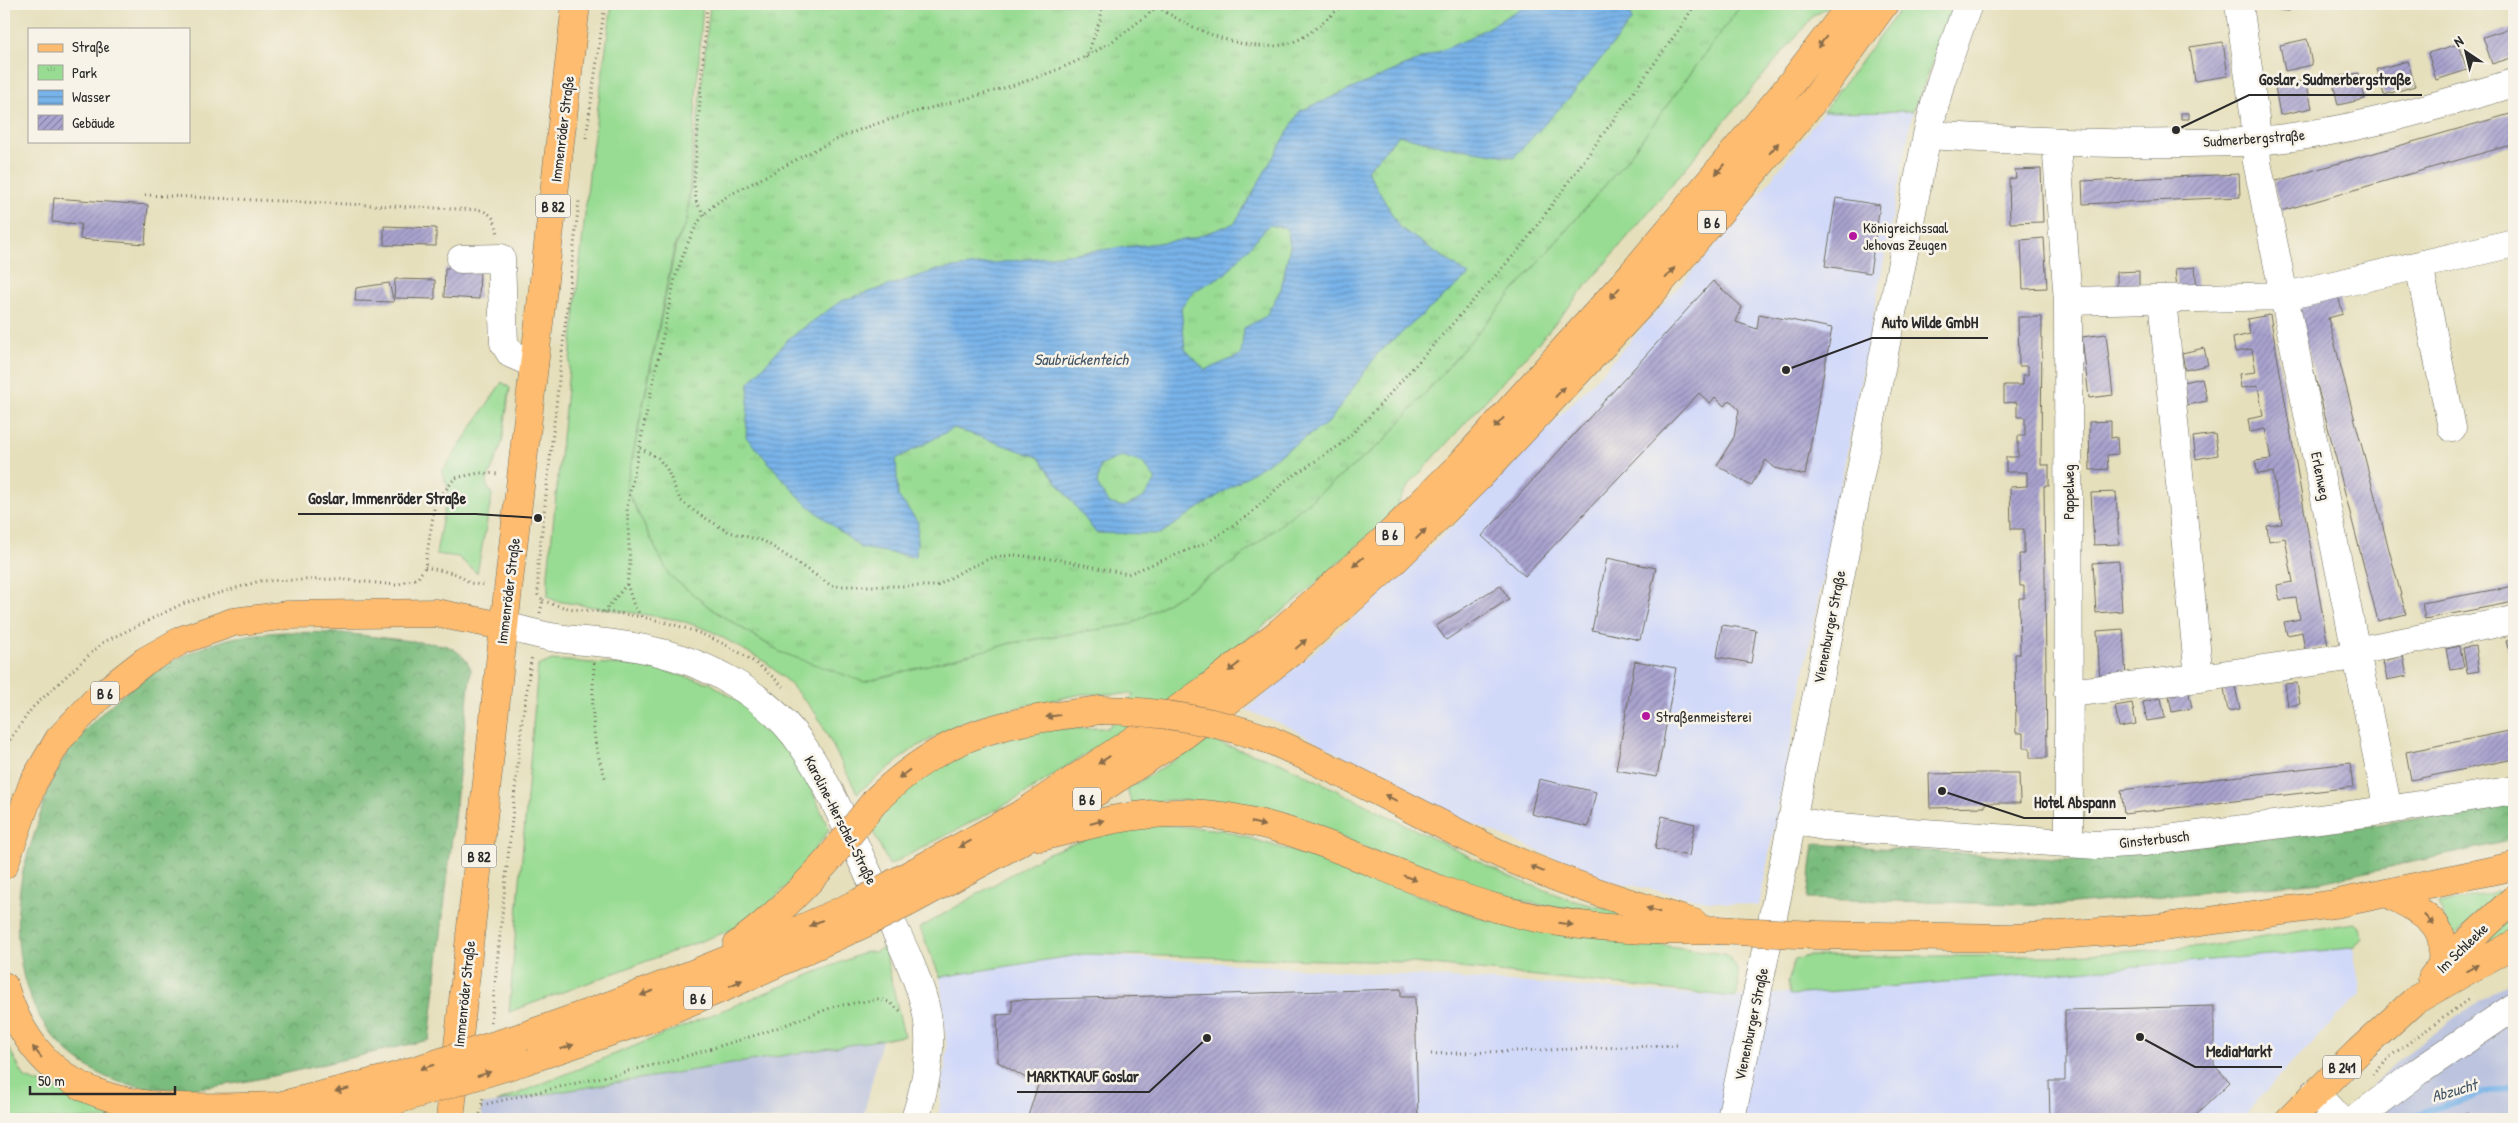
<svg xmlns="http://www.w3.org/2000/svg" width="2518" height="1123" font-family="'Patrick Hand',sans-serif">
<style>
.built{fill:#d1d9f9}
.industrial{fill:#bbc3de}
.grass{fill:#98dc93;stroke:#62845f}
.forest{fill:url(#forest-crowns);stroke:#527454}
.park{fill:url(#park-tufts);stroke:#62845f}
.water{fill:url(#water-rules);stroke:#526f8a;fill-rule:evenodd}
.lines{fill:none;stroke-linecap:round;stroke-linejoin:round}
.stream{stroke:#78b3e9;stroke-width:5.5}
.building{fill:url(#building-hatch)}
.minor-casing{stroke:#6c6a5d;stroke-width:29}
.major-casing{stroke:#6c6a5d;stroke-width:29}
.highway-casing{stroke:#6c6a5d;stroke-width:29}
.path{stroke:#6c6a5d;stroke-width:3;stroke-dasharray:1 4;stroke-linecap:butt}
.minor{stroke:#fff;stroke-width:28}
.major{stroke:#fdbc70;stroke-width:28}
.highway{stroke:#fdbc70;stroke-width:28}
.highway-bridge-casing{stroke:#6c6a5d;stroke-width:29;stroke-linecap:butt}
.highway-bridge{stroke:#fdbc70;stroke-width:28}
.oneway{fill:#8a6c4a}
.poi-dot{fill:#b5179e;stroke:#f7f3e8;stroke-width:2}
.labels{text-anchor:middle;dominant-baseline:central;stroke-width:5;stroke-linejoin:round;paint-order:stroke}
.shield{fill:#f7f3e8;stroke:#686764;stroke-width:1}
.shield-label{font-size:14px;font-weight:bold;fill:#2b2b2b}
.street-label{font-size:15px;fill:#2b2b2b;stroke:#f7f3e8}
.poi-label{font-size:15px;fill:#2b2b2b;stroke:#f7f3e8;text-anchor:start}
.water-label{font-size:16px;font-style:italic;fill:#425464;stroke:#f7f3e8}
.leader{fill:none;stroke:#2b2b2b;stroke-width:2}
.callout-dot{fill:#2b2b2b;stroke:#f7f3e8;stroke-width:2}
.callout-label{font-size:16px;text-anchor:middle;font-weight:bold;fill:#2b2b2b;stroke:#f7f3e8;stroke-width:5;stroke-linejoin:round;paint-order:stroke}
</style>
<defs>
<pattern id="forest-crowns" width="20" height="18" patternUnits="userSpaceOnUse" patternTransform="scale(1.25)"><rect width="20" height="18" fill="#7abc7d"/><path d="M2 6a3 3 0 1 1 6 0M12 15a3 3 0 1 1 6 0" fill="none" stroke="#649967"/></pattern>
<pattern id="park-tufts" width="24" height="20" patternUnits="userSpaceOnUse" patternTransform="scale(1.25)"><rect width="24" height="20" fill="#98dc93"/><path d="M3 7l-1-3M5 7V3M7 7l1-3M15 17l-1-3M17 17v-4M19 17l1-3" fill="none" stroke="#83bd7f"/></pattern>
<pattern id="water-rules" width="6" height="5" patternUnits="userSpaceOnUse" patternTransform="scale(1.25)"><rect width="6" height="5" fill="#78b3e9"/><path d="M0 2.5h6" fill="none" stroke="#6392bd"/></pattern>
<pattern id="building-hatch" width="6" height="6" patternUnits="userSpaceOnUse" patternTransform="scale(1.25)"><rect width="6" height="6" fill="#a9a3cf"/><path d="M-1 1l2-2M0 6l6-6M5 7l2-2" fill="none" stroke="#8a85a8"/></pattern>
</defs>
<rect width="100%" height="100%" fill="#f7f3e8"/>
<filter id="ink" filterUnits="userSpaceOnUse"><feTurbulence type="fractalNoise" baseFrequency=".02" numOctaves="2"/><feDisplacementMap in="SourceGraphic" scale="10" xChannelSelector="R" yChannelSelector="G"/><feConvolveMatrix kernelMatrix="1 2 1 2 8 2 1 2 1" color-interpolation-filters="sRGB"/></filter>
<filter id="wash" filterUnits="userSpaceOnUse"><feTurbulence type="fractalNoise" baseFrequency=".0096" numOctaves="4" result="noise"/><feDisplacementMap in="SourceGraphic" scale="20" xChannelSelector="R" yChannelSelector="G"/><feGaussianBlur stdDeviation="1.12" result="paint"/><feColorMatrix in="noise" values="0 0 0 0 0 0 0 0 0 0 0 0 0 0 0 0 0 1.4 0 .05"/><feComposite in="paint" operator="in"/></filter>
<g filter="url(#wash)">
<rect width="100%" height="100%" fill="#e5dfbb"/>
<path class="built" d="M1913,111L1759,906L1708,901L1607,880L1453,815L1291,728L1246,710L1345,625L1452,527L1607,367L1752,204L1823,112Z
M2353,948L2361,994L2294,1060L2241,1119H938L947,1050L940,977L1084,954L1736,997Z"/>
<path class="industrial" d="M2514,980V1119H2340L2399,1059L2482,999Z
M882,1039L865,1110L861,1119H482V1105Z"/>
<path class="grass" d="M612,4H703L687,222L675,244L626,489L669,575L713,610L780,652L1012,643L1132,624L1234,562L1384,441L1625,162L1742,4H1833L1814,15L1545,335L1409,485L1389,517L1299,598L1174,697L1018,798L889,865L871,827L895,796L964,750L1047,729L1108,728L1134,694H1082L991,713L954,726L913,749L857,793L817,715L790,684L767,663L711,631L679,620L556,601L548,597V574L590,165Z
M1904,4H1957L1913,111L1823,112Z
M502,382L510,388L502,443L486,484L492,495L477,573L458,557L436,554L448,488L442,472Z
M552,660L649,667L710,683L746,706L783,740L803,769L829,830L792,880L767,906L739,927L509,1012L538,666Z
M1208,740L1280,762L1508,876L1571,900L1628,915L1609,921L1451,884L1289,815L1238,804L1172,800L1131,803L1127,789Z
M1157,824L1223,830L1321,860L1489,921L1725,954C1741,968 1740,978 1736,997L1404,962L1084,954L940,977L920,928L1046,854L1104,832Z
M2497,891L2500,893L2453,937L2438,904Z
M2514,907V932L2455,962Z
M2354,923L2360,927L2362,938L2353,948L1790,995L1788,981L1794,960L1808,956H2057L2201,947Z
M884,947L904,1036L497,1102L866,952H875Z
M4,1039L25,1078L94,1103L159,1113L157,1119H4Z"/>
<path class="forest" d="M285,632L342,633L445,645C458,651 465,656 471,669L429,1040C389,1049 348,1058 308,1068C251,1081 191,1096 132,1085C106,1081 80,1064 62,1046C18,1002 11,935 22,876C25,860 31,845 36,829C43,803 54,769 72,746C110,697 175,650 237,637C252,634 269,633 285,632Z
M2514,801V840L2321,882L2062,905L1807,899L1814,844L2070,860L2362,827Z"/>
<path class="park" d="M710,4H1742L1625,162L1384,441L1234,562L1132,624L1012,643L864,682L780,652L713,610L669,575L626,489L676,244L687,222Z"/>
<path class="water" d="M1528,4H1627L1632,20L1571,96L1514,157L1448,147L1399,135L1367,170L1399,227L1469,275L1378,353L1329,422L1160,534L1096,533L1038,457L954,428L896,459L898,496L918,522L916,557L861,548L804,502L746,437L749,383L788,339L841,301L937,270L1191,239L1235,223L1300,111L1470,38ZM1269,225L1287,228L1290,246L1281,289L1266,316L1244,328L1241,355L1205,370L1185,349L1181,307L1194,291L1225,274ZM1122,456L1143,463L1156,480L1143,498L1124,507L1108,503L1097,484L1100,466Z"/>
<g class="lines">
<path class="stream" d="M2400,1119L2466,1098L2514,1086"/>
</g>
<g id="blocks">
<path class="building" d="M2266,4H2291L2289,11L2265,8Z
M2513,27L2514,57L2492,64L2483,37Z
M2307,39L2312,65L2285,71L2280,45Z
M2223,42L2228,76L2195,81L2190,47Z
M2459,44L2467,70L2436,80L2428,53Z
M2408,61L2415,86L2384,95L2377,69Z
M2359,73L2365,99L2338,105L2332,78Z
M2306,80L2312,108L2280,115L2275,87Z
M2181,113H2189V119H2181Z
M2510,114L2514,129V144L2281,211L2273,182Z
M2041,169L2043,222L2010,223L2009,179L2016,178L2015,170Z
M2239,174L2240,197L2083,204L2082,181Z
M54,198L148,205L145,244L80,239L81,224L52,222Z
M1836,198L1880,205L1870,273L1825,266Z
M384,226L436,228V246L384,245Z
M2044,238L2047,288L2023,289L2021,240Z
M2195,267L2197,289L2177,290L2175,269Z
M445,268L480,269L479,299L444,297Z
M2139,271V291L2117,292V272Z
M395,279L435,280V299L394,298Z
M1713,281L1742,307L1736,322L1757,329L1759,314L1832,328L1805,475L1775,468L1766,460L1751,486L1717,465L1734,437L1739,410L1730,400L1724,406L1715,397L1710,403L1699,393L1525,576L1482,536Z
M389,283L394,302L355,301L356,288Z
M2338,296L2343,314L2328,318L2406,614L2378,621L2297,307Z
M2270,315L2328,646L2305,650L2302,632L2287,635L2284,622L2300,619L2296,598L2280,600L2278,592L2277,585L2293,582L2285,538L2269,541L2267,526L2282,524L2273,472L2258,474L2255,461L2271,459L2265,429L2250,432L2249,425L2248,419L2263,416L2258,386L2241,388L2239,374L2256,372L2252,349L2235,352L2233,338L2250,334L2247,319Z
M2018,317H2042L2041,465H2049V486H2044L2047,758H2030V748H2023V733H2016L2015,654H2020L2019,598H2024V586H2020L2019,554H2024V529H2011L2010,487L2027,486V472H2006V457H2018V436H2025V417H2017V402L2004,403V385H2023V375H2028V366H2019Z
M2106,334L2113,395L2089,398L2082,337Z
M2204,348L2208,365L2185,370L2182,353Z
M2202,378L2207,401L2187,405L2183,382Z
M2111,421V438L2117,437L2118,454L2107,455L2108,469L2090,470L2089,422Z
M2215,434L2218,455L2196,459L2193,437Z
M2116,492L2119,544L2094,545L2091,493Z
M1607,558L1656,568L1640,640L1592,630Z
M2119,561L2122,611L2096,613L2093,563Z
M1500,585L1509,599L1446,640L1436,626Z
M2514,586V602L2425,619L2422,603Z
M1722,625L1756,630L1751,663L1717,657Z
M2123,629L2126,678L2100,680L2097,631Z
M2514,638V663H2512L2506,640Z
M2460,646L2464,667L2450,669L2446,649Z
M2475,646L2479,671L2467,673L2463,648Z
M2403,656L2407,676L2387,680L2383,661Z
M1635,661L1676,668L1657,777L1616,770Z
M2297,683L2300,704L2288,706L2285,684Z
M2235,686L2240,709L2228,711L2224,688Z
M2189,693L2192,708L2172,712L2169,696Z
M2161,698L2165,718L2147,721L2143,702Z
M2132,703L2136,724L2119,727L2115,706Z
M2514,730V759L2411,780L2406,752Z
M2350,763L2353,787L2124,814L2121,790Z
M1984,773H2019L2020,803H1985V807L1930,808L1929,774Z
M1539,779L1596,792L1588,827L1531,814Z
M1662,816L1695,824L1689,856L1655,849Z
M1401,989V997H1415L1418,1119H1027L1038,1085L998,1062L997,1015L1012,1014V1000Z
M2214,1006V1065L2230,1082L2192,1119H2050L2049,1081H2065V1010Z
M2467,1113L2469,1119H2449Z"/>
</g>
</g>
<g filter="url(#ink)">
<use href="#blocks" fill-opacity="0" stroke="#6c6a5d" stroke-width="1"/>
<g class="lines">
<g class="minor-casing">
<path id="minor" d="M2239,4L2255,119L2257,162L2388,810
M1927,135C2014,140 2101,145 2188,143C2211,142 2234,143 2256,141C2345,134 2429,108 2514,83
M2056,142L2068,301L2069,843
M461,259L501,258L504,343L511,354L534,364
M2419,265L2452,428
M2162,299L2199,678
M2068,301L2286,296L2514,243
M503,626C519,629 535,634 551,637C572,641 594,641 615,644C655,649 694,660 729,680C757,696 784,718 802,745C832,788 851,839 874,886C891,923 920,976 927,1015C933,1048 925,1088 915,1119
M2068,693L2199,678L2342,658L2356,651L2514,620
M1791,820L1824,826L2096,845L2144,842L2388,810L2514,790
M2315,1093L2339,1119
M1731,1119L1777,897L1927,135L1941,81L1968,4
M2356,1119L2418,1072L2514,1007"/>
</g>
<g class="major-casing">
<path id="major" d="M2432,978L2442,965L2514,899
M450,1119L508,590L576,4
M2290,1119L2359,1051L2414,1001L2514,944"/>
</g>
<g class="highway-casing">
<path id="highway" d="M1270,740C1346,773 1419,814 1494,851C1558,881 1626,902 1694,923
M876,800C948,730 1006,722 1101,710
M1041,837C1088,825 1133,812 1182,813C1293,814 1391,879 1496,908C1569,929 1641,932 1717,930
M4,865L33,783L59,739L100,696L145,661L182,640L233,622L288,615L436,613L503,626
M896,882L1025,812L1144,733L1208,688L1280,632L1384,540L1462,463L1632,274L1782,95L1852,4
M2389,894C2408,905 2438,916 2442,941C2443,949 2442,957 2442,965
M907,903L1016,844L1184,735L1295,649L1392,563L1479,477L1650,295L1815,99L1884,4
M1816,935L2014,938L2157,928L2334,904L2514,866
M737,945C773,919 801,891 830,858
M4,986C46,1123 163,1108 280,1106
M524,1036C638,996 750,954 860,902
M521,1062L648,1019L727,986L870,921
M262,1110L390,1078
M323,1119L387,1103"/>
</g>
<path class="path" d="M1154,4C1187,28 1249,56 1290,43C1311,37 1328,15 1346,4
M1086,58L1101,18L1102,4
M586,138L605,4
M145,195L480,210C494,214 496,222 498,235
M704,215L696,201L694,184L707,4
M640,448L658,458L667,469L680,500L697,513L729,532L764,541L832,586H937L964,570L993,557L1015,555L1060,560L1128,574L1208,542L1250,514L1285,481L1340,445L1368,418L1522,246L1683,24L1695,4
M425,567L457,574L470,583L486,586
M627,584L634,606L642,617
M543,600C567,612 597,610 623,614C681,622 743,644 784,688
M604,612L627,584L630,566L627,506L675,278C683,257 689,234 703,216C717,198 745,188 764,177C799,158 835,138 873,125C961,95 1059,86 1133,26C1142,19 1152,12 1159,4
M540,613L543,600L538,595V566L579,201
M594,663C592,708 590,737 606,780
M4,748L32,708L102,643L182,604L260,581L338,579L396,585L418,578L425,567L435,503L455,478L479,473L500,474
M491,1022L522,722L532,655
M1431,1054L1680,1045
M2373,1075L2392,1055L2469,999
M482,1105L667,1062L766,1032L836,1006L879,999L889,1002L903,1013
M479,1119L483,1098"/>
<use href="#minor" class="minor"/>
<use href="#major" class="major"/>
<use href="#highway" class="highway"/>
<g class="highway-bridge-casing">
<path id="highway-bridge" d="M1101,710C1160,711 1214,720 1270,740
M830,858L876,800
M860,902L896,882
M870,921L907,903
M1717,930L1816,935
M390,1078L524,1036
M387,1103L521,1062"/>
</g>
<use href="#highway-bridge" class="highway-bridge"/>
</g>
<defs><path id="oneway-solid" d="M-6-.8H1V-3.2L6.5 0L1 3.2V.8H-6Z" transform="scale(1.25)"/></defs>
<g class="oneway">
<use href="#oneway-solid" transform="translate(1822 42) rotate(128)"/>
<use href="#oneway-solid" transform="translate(1774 148) rotate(-50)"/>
<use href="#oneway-solid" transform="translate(1720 169) rotate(130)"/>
<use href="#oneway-solid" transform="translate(1670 273) rotate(-49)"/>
<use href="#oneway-solid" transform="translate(1615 293) rotate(131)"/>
<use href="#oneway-solid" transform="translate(1560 392) rotate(-47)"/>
<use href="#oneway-solid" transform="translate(1499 423) rotate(132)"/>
<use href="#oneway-solid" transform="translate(1421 534) rotate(-45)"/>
<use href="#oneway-solid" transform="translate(1358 562) rotate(138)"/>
<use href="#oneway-solid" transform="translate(1301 644) rotate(-41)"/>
<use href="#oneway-solid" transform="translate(1234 667) rotate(142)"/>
<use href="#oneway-solid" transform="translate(1053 716) rotate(172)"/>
<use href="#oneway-solid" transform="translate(1104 760) rotate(147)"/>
<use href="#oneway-solid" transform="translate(904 774) rotate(143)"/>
<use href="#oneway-solid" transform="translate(1391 798) rotate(-153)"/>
<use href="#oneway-solid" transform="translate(1097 822) rotate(-15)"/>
<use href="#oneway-solid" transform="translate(1258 824) rotate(15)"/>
<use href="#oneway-solid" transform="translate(965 844) rotate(151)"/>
<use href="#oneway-solid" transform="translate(1537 869) rotate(-157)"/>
<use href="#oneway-solid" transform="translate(1410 878) rotate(21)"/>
<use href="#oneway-solid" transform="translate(1653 910) rotate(-163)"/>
<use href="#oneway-solid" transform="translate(2429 920) rotate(47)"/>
<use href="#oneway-solid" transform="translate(816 923) rotate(155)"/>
<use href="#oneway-solid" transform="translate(1566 924) rotate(9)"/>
<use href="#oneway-solid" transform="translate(2472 968) rotate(-29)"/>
<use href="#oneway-solid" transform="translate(736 983) rotate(-25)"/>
<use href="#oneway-solid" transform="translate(647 993) rotate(159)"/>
<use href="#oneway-solid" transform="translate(567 1047) rotate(-19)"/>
<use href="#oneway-solid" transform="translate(37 1052) rotate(-129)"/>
<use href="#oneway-solid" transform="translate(427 1067) rotate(163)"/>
<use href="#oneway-solid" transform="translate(484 1074) rotate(-17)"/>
<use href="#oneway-solid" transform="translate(342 1090) rotate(166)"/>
</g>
</g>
<g class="poi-dot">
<circle cx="1853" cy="236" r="5"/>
<circle cx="1646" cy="716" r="5"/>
</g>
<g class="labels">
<g class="shield">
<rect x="535.5" y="194.5" width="35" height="23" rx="4"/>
<rect x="1698" y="210.5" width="28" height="23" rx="4"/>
<rect x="1376" y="522.5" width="28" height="23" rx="4"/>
<rect x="91" y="681.5" width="28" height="23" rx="4"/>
<rect x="1073" y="787.5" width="28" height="23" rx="4"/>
<rect x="461.5" y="844.5" width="35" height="23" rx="4"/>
<rect x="684" y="986.5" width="28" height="23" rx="4"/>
<rect x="2323" y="1055.5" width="38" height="23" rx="4"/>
</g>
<g class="shield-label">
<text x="553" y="206">B 82</text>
<text x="1712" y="222">B 6</text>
<text x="1390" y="534">B 6</text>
<text x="105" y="693">B 6</text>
<text x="1087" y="799">B 6</text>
<text x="479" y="856">B 82</text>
<text x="698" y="998">B 6</text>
<text x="2342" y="1067">B 241</text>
</g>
<g class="street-label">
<text transform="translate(562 129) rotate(-83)">Immenröder Straße</text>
<text transform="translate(2254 138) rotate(-4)">Sudmerbergstraße</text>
<text transform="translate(2321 476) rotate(79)">Erlenweg</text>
<text transform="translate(2068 492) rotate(-90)">Pappelweg</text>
<text transform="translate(508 591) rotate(-83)">Immenröder Straße</text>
<text transform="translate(1829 627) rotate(-79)">Vienenburger Straße</text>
<text transform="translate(841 820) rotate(63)">Karoline-Herschel-Straße</text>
<text transform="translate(2154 839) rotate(-6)">Ginsterbusch</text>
<text transform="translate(2462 948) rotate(-44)">Im Schleeke</text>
<text transform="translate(464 994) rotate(-84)">Immenröder Straße</text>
<text transform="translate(1751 1024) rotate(-78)">Vienenburger Straße</text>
</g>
<g class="poi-label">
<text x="1863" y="227">Königreichssaal<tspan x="1863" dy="17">Jehovas Zeugen</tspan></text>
<text x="1656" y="716">Straßenmeisterei</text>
</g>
<g class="water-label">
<text x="1081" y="359">Saubrückenteich</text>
<text transform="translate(2454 1090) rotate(-16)">Abzucht</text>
</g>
</g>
<path class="leader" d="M2176 130L2249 95H2422M1786 370L1872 338H1988M538 518L476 514H298M1942 791L2024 818H2126M2140 1037L2195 1067H2282M1207 1038L1149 1092H1017"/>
<g class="callout-dot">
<circle cx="2176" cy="130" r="5"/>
<circle cx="1786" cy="370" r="5"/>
<circle cx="538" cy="518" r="5"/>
<circle cx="1942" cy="791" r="5"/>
<circle cx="2140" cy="1037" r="5"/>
<circle cx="1207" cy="1038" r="5"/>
</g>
<g class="callout-label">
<text x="2335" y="85">Goslar, Sudmerbergstraße</text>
<text x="1930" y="328">Auto Wilde GmbH</text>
<text x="387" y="504">Goslar, Immenröder Straße</text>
<text x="2075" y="808">Hotel Abspann</text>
<text x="2239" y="1057">MediaMarkt</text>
<text x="1083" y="1082">MARKTKAUF Goslar</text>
</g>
<rect width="2518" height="1123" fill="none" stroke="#f7f3e8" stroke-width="20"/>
<rect x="28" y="28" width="162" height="115" fill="#f7f3e8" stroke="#a5a39c"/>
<rect x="38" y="44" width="25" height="8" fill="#fdbc70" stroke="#a5a39c"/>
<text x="72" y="52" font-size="15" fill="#2b2b2b">Straße</text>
<rect x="38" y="65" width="25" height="15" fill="url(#park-tufts)" stroke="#a5a39c"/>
<text x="72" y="78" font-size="15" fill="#2b2b2b">Park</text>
<rect x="38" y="90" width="25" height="15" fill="url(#water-rules)" stroke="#a5a39c"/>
<text x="72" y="102" font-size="15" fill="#2b2b2b">Wasser</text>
<rect x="38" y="115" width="25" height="15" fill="url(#building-hatch)" stroke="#a5a39c"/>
<text x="72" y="128" font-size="15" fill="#2b2b2b">Gebäude</text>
<g transform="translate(2466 52) rotate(325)" stroke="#f7f3e8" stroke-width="4" paint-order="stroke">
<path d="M0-4L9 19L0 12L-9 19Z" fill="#2b2b2b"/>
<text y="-8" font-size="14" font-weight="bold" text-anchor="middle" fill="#2b2b2b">N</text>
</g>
<path d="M30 1086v8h145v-8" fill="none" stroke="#2b2b2b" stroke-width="2.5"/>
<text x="38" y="1086" font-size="15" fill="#2b2b2b" stroke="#f7f3e8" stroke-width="4" paint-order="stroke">50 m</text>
</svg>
